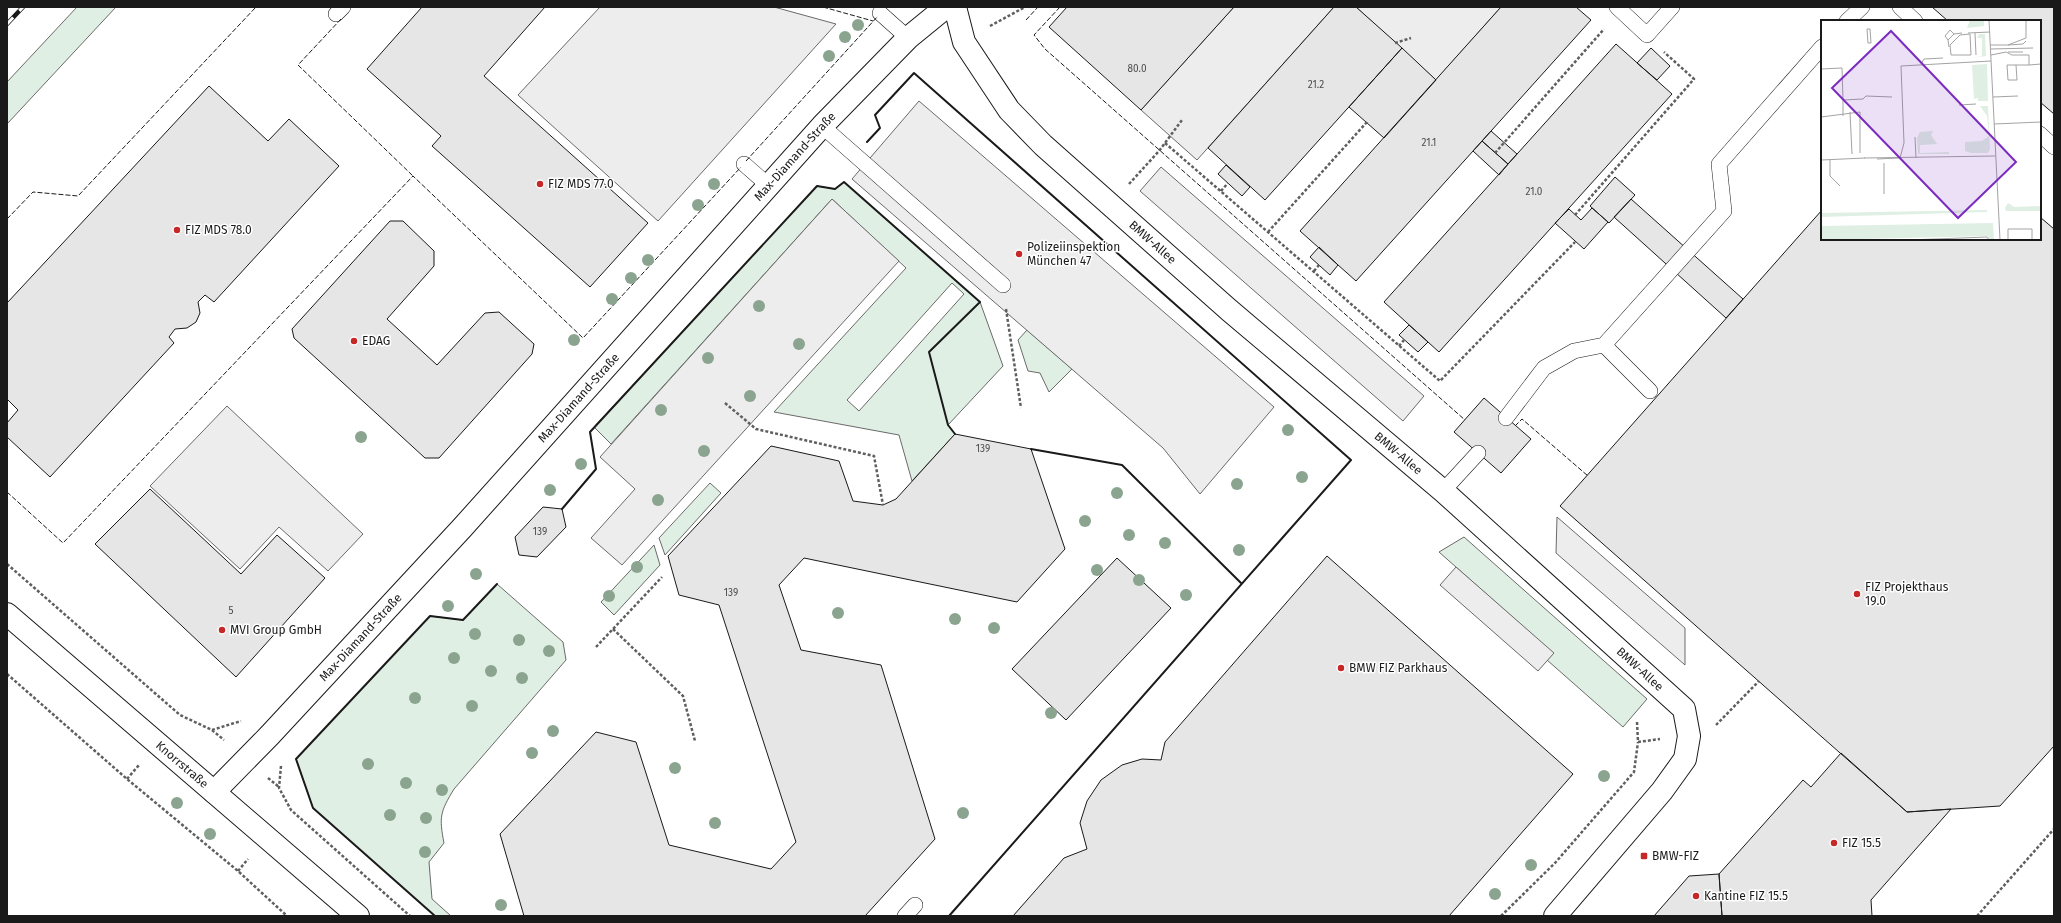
<svg xmlns="http://www.w3.org/2000/svg" width="2061" height="923" font-family="'Fira Sans',sans-serif">
<style>
.green{fill:#e0efe3;stroke:#6a6a6a;fill-rule:evenodd}
.parking{fill:#ededed;stroke:#6a6a6a}
.building{fill:#e6e6e6;stroke:#1a1a1a}
.lines{fill:none;stroke-linecap:round;stroke-linejoin:round}
.service-casing{stroke:#1a1a1a;stroke-width:16}
.minor-casing{stroke:#1a1a1a;stroke-width:24}
.tertiary-casing{stroke:#1a1a1a;stroke-width:24}
.path{stroke:#5f5f5f;stroke-width:2.5;stroke-dasharray:3 2;stroke-linecap:butt}
.service{stroke:#fff;stroke-width:15}
.minor{stroke:#fff;stroke-width:22}
.tertiary{stroke:#fff;stroke-width:22}
.rail-casing{stroke:#1a1a1a;stroke-width:4.5}
.rail{stroke:#fff;stroke-width:3;stroke-dasharray:9;stroke-linecap:butt}
.fence{stroke:#1a1a1a;stroke-width:1;stroke-dasharray:5 2;stroke-linecap:butt}
.wall{stroke:#1a1a1a;stroke-width:2}
.tree{fill:#8aa48f}
.poi-dot{fill:#c62828;stroke:#fff;stroke-width:1.5}
.labels{text-anchor:middle;dominant-baseline:central;stroke-width:3;stroke-linejoin:round;paint-order:stroke}
.number-label{font-size:10px;fill:#4d4d4d}
.street-label{font-size:12px;fill:#1a1a1a;stroke:#fff}
.poi-label{font-size:12px;fill:#1a1a1a;stroke:#fff;text-anchor:start}
.inset-road{fill:none;stroke:#a3a3a3;stroke-width:1}
.view{fill:#7b2cbf;fill-opacity:0.15;stroke:#7b2cbf;stroke-width:2}
.inset-edge{fill:none;stroke:#1a1a1a;stroke-width:2}
</style>
<rect width="100%" height="100%" fill="#fff"/>
<path class="green" d="M77,7H116L7,124V82Z
M844,182L980,302L1003,366L948,425L955,434L912,481L899,435L774,412L906,268L832,199L611,444L594,427L817,186L835,189ZM952,283L964,294L859,411L847,400Z
M1027,330L1072,369L1049,392L1040,373L1028,371L1018,340Z
M710,483L721,493L665,555L659,538Z
M1464,537L1647,699L1623,727L1547,660L1553,653L1439,552Z
M654,545L660,565L614,615L601,602Z
M497,584L563,642L566,660L454,789C440,812 439,817 444,843L429,862L432,899L451,916H435L313,808L296,759L430,616L463,620Z"/>
<path class="parking" d="M600,7H774L836,24L658,221L518,95Z
M1234,7H1334L1197,160L1141,110Z
M1356,7H1501L1436,80Z
M919,101L1274,407L1200,494L1163,448L852,179Z
M1161,167L1424,396L1403,421L1140,191Z
M832,199L899,261L622,565L591,538L635,489L600,457Z
M227,406L363,534L328,571L279,527L240,569L150,486Z
M1557,517L1685,628V665L1556,553Z
M1456,567L1554,653L1538,671L1440,585Z"/>
<path class="building" d="M422,7H545L484,76L648,223L590,287L432,146L441,136L367,69Z
M1067,7H1234L1141,110L1049,27Z
M1334,7H1356L1402,48L1265,200L1208,148Z
M1501,7H1576L1591,20L1356,281L1300,231Z
M1932,7H2054V114L2040,102V21H1948Z
M1616,44L1672,94L1439,352L1384,302Z
M1402,48L1436,80L1384,138L1349,107Z
M1651,48L1670,66L1657,80L1637,63Z
M209,86L268,141L289,119L339,166L214,302L205,295L198,302L200,313L196,322L187,328L175,329L169,337L174,343L50,477L7,437V423L18,410L7,399V303Z
M1491,131L1517,154L1508,164L1482,141Z
M1482,141L1508,164L1499,175L1473,151Z
M1226,165L1250,187L1242,196L1218,174Z
M1615,177L1635,195L1609,223L1590,206Z
M1631,199L1743,299L1726,318L1614,217Z
M1592,208L1608,222L1584,249L1555,223L1569,209L1581,220Z
M1822,210V239H2040V217L2054,229V746L2000,806L1907,812L1560,506Z
M390,221H403L434,251V266L387,319L437,365L485,313L499,312L534,344L532,354L439,458H425L294,338L292,329Z
M1319,247L1338,265L1330,275L1310,257Z
M1409,325L1428,342L1418,352L1399,335Z
M1484,398L1531,439L1501,473L1454,432Z
M955,434L1031,449L1065,549L1017,602L804,558L779,585L801,650L881,665L935,839L865,916H524L500,834L596,732L636,742L669,845L771,869L796,842L719,605L679,595L668,556L771,446L839,461L853,501L883,505L896,499Z
M150,489L241,574L277,535L325,578L236,677L95,544Z
M543,507L562,509L566,527L537,557L519,555L515,537Z
M1327,556L1573,774L1449,916H1013L1064,858L1087,849L1080,823L1087,801L1101,780L1122,765L1142,759L1161,760L1165,742Z
M1117,558L1171,608L1066,720L1012,669Z
M1841,753L1907,812L1951,809L1871,900L1872,916H1722L1719,874L1803,780L1811,787Z
M1719,874L1722,916H1654L1689,876Z"/>
<g class="lines">
<g class="service-casing">
<path id="service" d="M1617,7L1647,35L1672,7
M1900,7L1915,21
M880,13L908,38
M336,14L343,7
M1847,21L1862,7
M822,126L1003,285
M2040,134L2054,147
M744,164L769,186
M1604,345L1650,391
M1506,418L1544,368L1574,351L1604,345L1724,211L1719,164L1822,47
M1443,491L1478,453
M905,916L915,905"/>
</g>
<g class="minor-casing">
<g id="minor">
<path id="s1" d="M955,7L964,42L1009,110L1043,145L1229,310L1443,491L1684,709L1689,736L1685,759L1662,791L1555,916"/>
<path id="s2" d="M214,792L269,736L462,528L822,126L908,38L946,7"/>
</g>
</g>
<g class="tertiary-casing">
<g id="tertiary">
<path id="s3" d="M7,614L358,916"/>
</g>
</g>
<path class="path" d="M990,26L1025,7
M1395,43L1411,38
M1165,143L1440,381L1575,242
M1495,153L1604,29
M1129,184L1159,151L1182,120
M1221,191L1228,183
M1575,215L1694,79L1664,52
M1268,232L1367,122
M1314,271L1319,265
M1006,309L1021,408
M1399,346L1404,340
M725,403L756,429L874,456L883,505
M7,564L180,715L212,730L241,721
M613,629L683,696L695,741
M596,647L662,577
M7,674L127,779L238,871L287,916
M1637,722L1638,742L1660,739
M1716,725L1759,681
M212,730L224,740
M281,766L279,788L291,810L410,916
M268,778L279,787
M127,779L139,765
M238,871L248,859
M1501,916L1555,863L1634,772L1638,742
M1977,916L2054,829"/>
<use href="#service" class="service"/>
<use href="#minor" class="minor"/>
<use href="#tertiary" class="tertiary"/>
<g class="rail-casing">
<path id="rail" d="M7,24L23,7"/>
</g>
<use href="#rail" class="rail"/>
<path class="fence" d="M823,7L873,21
M1060,7L1034,35L1045,49L1465,420
M341,19L298,65L413,176
M1026,20L1038,7
M746,161L878,16
M7,219L33,192L78,196L256,7
M1515,426L1522,419L1588,476
M7,492L63,543L413,176L583,338L741,167"/>
<path class="wall" d="M867,142L880,128L875,115L914,73L1351,460L949,916
M1031,449L1122,465L1241,583
M562,509L596,469L590,432L817,186L835,189L844,182L980,302L929,352L948,425L955,434
M435,916L313,808L296,759L430,616L463,620L497,584"/>
</g>
<g class="tree">
<circle cx="858" cy="25" r="6"/>
<circle cx="845" cy="37" r="6"/>
<circle cx="829" cy="56" r="6"/>
<circle cx="714" cy="184" r="6"/>
<circle cx="698" cy="205" r="6"/>
<circle cx="648" cy="260" r="6"/>
<circle cx="631" cy="278" r="6"/>
<circle cx="612" cy="299" r="6"/>
<circle cx="759" cy="306" r="6"/>
<circle cx="574" cy="340" r="6"/>
<circle cx="799" cy="344" r="6"/>
<circle cx="708" cy="358" r="6"/>
<circle cx="750" cy="396" r="6"/>
<circle cx="661" cy="410" r="6"/>
<circle cx="1288" cy="430" r="6"/>
<circle cx="361" cy="437" r="6"/>
<circle cx="704" cy="451" r="6"/>
<circle cx="581" cy="464" r="6"/>
<circle cx="1302" cy="477" r="6"/>
<circle cx="1237" cy="484" r="6"/>
<circle cx="550" cy="490" r="6"/>
<circle cx="1117" cy="493" r="6"/>
<circle cx="658" cy="500" r="6"/>
<circle cx="1085" cy="521" r="6"/>
<circle cx="1129" cy="535" r="6"/>
<circle cx="1165" cy="543" r="6"/>
<circle cx="1239" cy="550" r="6"/>
<circle cx="637" cy="567" r="6"/>
<circle cx="1097" cy="570" r="6"/>
<circle cx="476" cy="574" r="6"/>
<circle cx="1139" cy="580" r="6"/>
<circle cx="1186" cy="595" r="6"/>
<circle cx="609" cy="596" r="6"/>
<circle cx="448" cy="606" r="6"/>
<circle cx="838" cy="613" r="6"/>
<circle cx="955" cy="619" r="6"/>
<circle cx="994" cy="628" r="6"/>
<circle cx="475" cy="634" r="6"/>
<circle cx="519" cy="640" r="6"/>
<circle cx="549" cy="651" r="6"/>
<circle cx="454" cy="658" r="6"/>
<circle cx="491" cy="671" r="6"/>
<circle cx="522" cy="678" r="6"/>
<circle cx="415" cy="698" r="6"/>
<circle cx="472" cy="706" r="6"/>
<circle cx="1051" cy="713" r="6"/>
<circle cx="553" cy="731" r="6"/>
<circle cx="532" cy="753" r="6"/>
<circle cx="368" cy="764" r="6"/>
<circle cx="675" cy="768" r="6"/>
<circle cx="1604" cy="776" r="6"/>
<circle cx="406" cy="783" r="6"/>
<circle cx="442" cy="790" r="6"/>
<circle cx="177" cy="803" r="6"/>
<circle cx="963" cy="813" r="6"/>
<circle cx="390" cy="815" r="6"/>
<circle cx="426" cy="818" r="6"/>
<circle cx="715" cy="823" r="6"/>
<circle cx="210" cy="834" r="6"/>
<circle cx="425" cy="852" r="6"/>
<circle cx="1531" cy="865" r="6"/>
<circle cx="1495" cy="894" r="6"/>
<circle cx="501" cy="905" r="6"/>
</g>
<g class="poi-dot">
<circle cx="540" cy="184" r="4"/>
<circle cx="177" cy="230" r="4"/>
<circle cx="1019" cy="254" r="4"/>
<circle cx="354" cy="341" r="4"/>
<circle cx="1857" cy="594" r="4"/>
<circle cx="222" cy="630" r="4"/>
<circle cx="1341" cy="668" r="4"/>
<circle cx="1834" cy="843" r="4"/>
<rect x="1640" y="852" width="8" height="8" rx="2"/>
<circle cx="1696" cy="896" r="4"/>
</g>
<g class="labels">
<g class="number-label">
<text x="1137" y="69">80.0</text>
<text x="1316" y="85">21.2</text>
<text x="1429" y="143">21.1</text>
<text x="1534" y="192">21.0</text>
<text x="983" y="449">139</text>
<text x="540" y="532">139</text>
<text x="731" y="593">139</text>
<text x="231" y="611">5</text>
</g>
<g class="street-label">
<text stroke="none"><textPath href="#s2" startOffset="861">Max-Diamand-Straße</textPath></text>
<text stroke="none"><textPath href="#s1" startOffset="313">BMW-Allee</textPath></text>
<text stroke="none"><textPath href="#s2" startOffset="537">Max-Diamand-Straße</textPath></text>
<text stroke="none"><textPath href="#s1" startOffset="637">BMW-Allee</textPath></text>
<text stroke="none"><textPath href="#s2" startOffset="213">Max-Diamand-Straße</textPath></text>
<text stroke="none"><textPath href="#s1" startOffset="961">BMW-Allee</textPath></text>
<text stroke="none"><textPath href="#s3" startOffset="231">Knorrstraße</textPath></text>
</g>
<g class="poi-label">
<text x="548" y="184">FIZ MDS 77.0</text>
<text x="185" y="230">FIZ MDS 78.0</text>
<text x="1027" y="247">Polizeiinspektion<tspan x="1027" dy="14">München 47</tspan></text>
<text x="362" y="341">EDAG</text>
<text x="1865" y="587">FIZ Projekthaus<tspan x="1865" dy="14">19.0</tspan></text>
<text x="230" y="630">MVI Group GmbH</text>
<text x="1349" y="668">BMW FIZ Parkhaus</text>
<text x="1842" y="843">FIZ 15.5</text>
<text x="1652" y="856">BMW-FIZ</text>
<text x="1704" y="896">Kantine FIZ 15.5</text>
</g>
</g>
<g transform="translate(1821 20)">
<rect width="220" height="220" fill="#fff"/>
<path d="M149,0H163V6L146,8ZM158,14H164L165,36L150,38L161,36V18H156ZM166,44L167,81H157V78L153,79L151,45ZM159,86H167L169,129L167,133H150L144,131V122L161,121L168,116L166,96ZM112,111L110,115L116,124L99,125V133L128,132V134H97L96,118L99,112ZM187,183L193,187L220,186V191H185L184,188ZM166,190V192L0,197V193ZM172,203L173,220H169L166,216L0,220V206Z" fill="#e0efe3"/>
<path class="inset-road" d="M168,0L179,220M205,0V18L187,25L202,24L205,21M46,9H49L50,23H47ZM147,13L169,12M154,13L155,35M149,14L150,35H130L129,25L139,15ZM127,20L124,16L129,10L133,14M169,25H187M128,27L127,20L133,14L141,13M170,29L212,28M187,32H202M170,35L185,32L191,35H208V45L220,44M100,44L103,39L122,38M195,45L196,60H187L186,45H208M0,49L21,48L22,80L42,79L45,76L71,77M172,77L197,76M22,80V96M138,85L155,84M29,92L31,134M0,97L39,92V133M173,104L220,102M94,117L95,138M43,138L174,136M79,138L83,123L80,46L170,41M56,139L78,138M0,140L44,138M9,140V156L19,166M63,143V174M87,220L166,217L168,220M187,220V209H211V220"/>
<path class="view" d="M70,11L195,142L137,198L11,68Z"/>
<rect width="220" height="220" class="inset-edge"/>
</g>
<rect width="2061" height="923" fill="none" stroke="#1a1a1a" stroke-width="16"/>
</svg>
